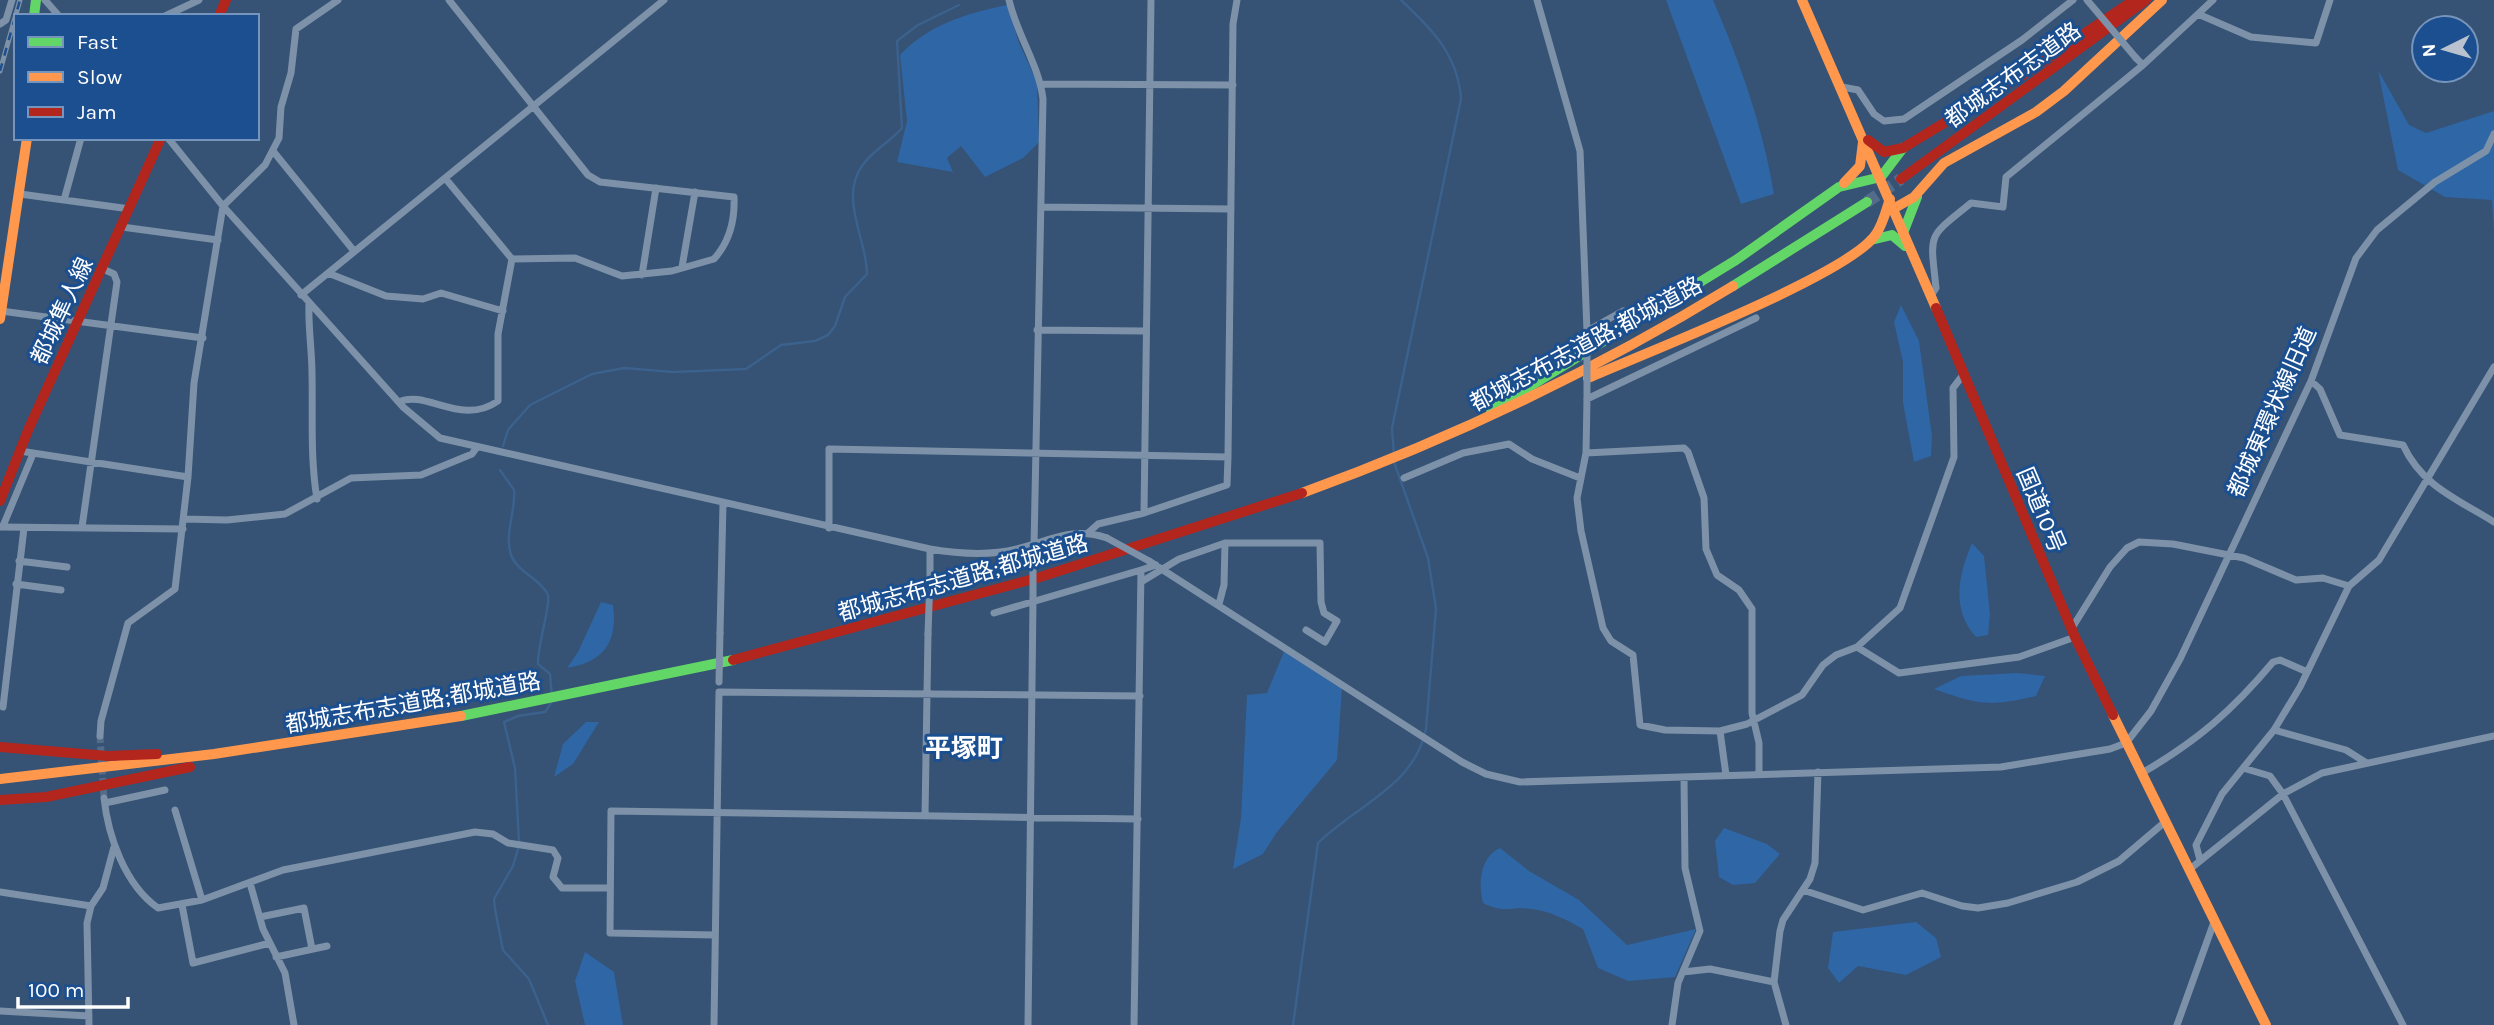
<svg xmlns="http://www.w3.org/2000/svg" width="2494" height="1025" font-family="Karla,'Noto Sans JP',sans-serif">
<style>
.green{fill:#2f66a5}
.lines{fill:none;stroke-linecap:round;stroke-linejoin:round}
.stream{stroke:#3b618d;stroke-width:2.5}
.street-tunnel{stroke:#546c89;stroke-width:7;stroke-dasharray:7 3.5;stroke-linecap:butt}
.highway-tunnel{stroke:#546c89;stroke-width:12;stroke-dasharray:12 6;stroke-linecap:butt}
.street{stroke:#7d92a8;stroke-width:7}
.fast{stroke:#63d668;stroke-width:10}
.slow{stroke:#ff974d;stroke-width:10}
.jam{stroke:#b3261e;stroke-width:10}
.rail-casing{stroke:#7e92a7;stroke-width:5}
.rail{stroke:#1b4f8f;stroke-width:2.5;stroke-dasharray:8;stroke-linecap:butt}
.street-bridge{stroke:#7d92a8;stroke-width:7}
.labels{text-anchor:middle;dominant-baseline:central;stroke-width:6;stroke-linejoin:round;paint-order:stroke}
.street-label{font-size:23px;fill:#fff;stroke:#1b4f8f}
.quarter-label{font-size:26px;font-weight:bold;fill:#fff;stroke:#1b4f8f}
</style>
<rect width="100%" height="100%" fill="#365274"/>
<path class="green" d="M1666,0H1713C1740,62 1763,127 1774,194L1741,204Z
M1007,5L1019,43L1037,82L1039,142L1023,158L985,177L961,146L947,158L953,172L897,162L907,121L900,55C928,25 967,13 1007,5Z
M2378,70L2409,125L2426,133L2494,111V233L2492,200L2445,197L2398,170Z
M1901,305L1919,341L1932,436L1931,456L1914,462L1903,403V362L1894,322Z
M1972,543L1984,556L1990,614L1988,635L1976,637C1951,609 1958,576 1972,543Z
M601,602L613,605C618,642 604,662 567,668L578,652Z
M1285,649L1342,688L1337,760L1277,832L1263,854L1233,869L1241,818L1247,695L1267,693Z
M2018,673L2045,676L2036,696C1989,707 1979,705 1934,689L1961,676Z
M586,722H599L573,764L554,777L563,744Z
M1724,828L1767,844L1780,854L1755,883L1733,885L1719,877L1715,841Z
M1500,848L1529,871L1579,900L1627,945L1696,929L1675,977L1628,981L1598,968L1583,929C1567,920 1550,911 1531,909C1512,906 1504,914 1483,903C1478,884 1480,857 1500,848Z
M1916,922L1936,938L1941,957L1906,975L1858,966L1839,983L1828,968L1833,932Z
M585,952L614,972L623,1025H585L575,981Z"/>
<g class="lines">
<path class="stream" d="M503,446L508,430L530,405L592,374L624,368L673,372L746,369L781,345L815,341L828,335L835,326L845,297L867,274C867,240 839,198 862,166C872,151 890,142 902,128L897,41L918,25L959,5
M1394,456L1392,428L1461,99C1458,55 1432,29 1401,0
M500,470L514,490C516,511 504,534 511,555C517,572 541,579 548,595C551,604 537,647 538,664L550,674L552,697
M519,841L515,768L504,722L518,716L545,712L551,703
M518,849L513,866L494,899L495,909L503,950L529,979L548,1025
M1293,1025L1318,843C1356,805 1414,787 1426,729L1436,609L1428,558L1394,462"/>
<path class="street-tunnel" d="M100,736L104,798"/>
<path class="highway-tunnel" d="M1867,202L1901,179"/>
<path class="street" d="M45,0L59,16
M1009,0C1017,35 1039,65 1043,99L1034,546
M1537,0L1580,151L1587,331L1623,311
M2198,14L2213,0
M165,16L199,0
M0,24L6,20L12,0
M2136,58L2143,65L2198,14L2251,37L2316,43L2330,0
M1041,84L1233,85
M1842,87L1858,90L1874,114L1884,121L1904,119L2022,40L2073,0
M168,138L223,206L403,407L440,438L930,549C959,554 989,556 1017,549C1050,541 1072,526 1107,538
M273,151L354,251
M445,178L512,259L575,258L622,276L672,271L714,259C730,241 735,219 734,197L600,182L588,175L449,0
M20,194L130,209
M64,200L81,138
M1042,207L1231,209
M122,227L218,240
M682,267L695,192
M328,273L386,296L423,299L441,293L503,311
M642,275L656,188
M301,295L664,0
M1930,297L1936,288C1930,231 1927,239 1971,203L2003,207L2006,177L2143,65
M309,303C308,328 312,350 312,374C313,417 310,457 317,499
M1,311L203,338
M1756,318L1587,399L1586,453L1577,498L1581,531L1603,628L1611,641L1633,655L1640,725L1665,730L1720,731L1747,724L1802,695L1823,665L1836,655L1857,647L1899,673L2019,657L2075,637
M1037,330L1144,331
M2311,381L2320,389L2340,435L2403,445C2422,486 2457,499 2494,522
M399,402C426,389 461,427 498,401V334L512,259
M20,451L188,477
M1586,453L1684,448L1688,452L1704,498L1706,549L1717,575L1739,590L1752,609V713L1759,743V774
M1404,478L1463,453L1509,444L1532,459L1580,478
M1144,513L1151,0
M184,519L227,520L285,514L351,478L421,475L472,454L477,447
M3,526L33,454
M0,527L183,529
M82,527L117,282L114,274L103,269
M829,528V449L1228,457L1233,24L1237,0
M1089,532L1098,524L1144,513L1227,485L1228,457
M19,561L67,567
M1149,561L1462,762L1486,774L1520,782L2001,767L2110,749L2126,743L2151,711L2180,659L2311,381L2356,258L2377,230L2435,182L2486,151L2494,134
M930,578V549
M1141,582L1179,559L1225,543H1320L1321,602L1324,613L1337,621L1325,642L1306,630
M16,584L61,590
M1219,604L1224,585L1225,543
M994,613L1141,570
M2072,628L2110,567L2127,548L2139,542L2173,544L2244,558L2296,580L2323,578L2349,586
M720,633L723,504
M1857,647L1900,608L1954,457L1953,388L1963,375
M3,707L24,528
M2274,730L2346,750L2365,762
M1720,731L1726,775
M100,736L101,721L128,623L175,589L188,477L194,383L223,206L265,165L279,138L281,107L291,73L296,29L338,0
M2243,768L2270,776L2283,794L2403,1025
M2142,773C2197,741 2232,711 2273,662L2280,660L2305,671
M104,798C108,836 125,885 158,908L202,900L283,870L475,832L493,834L508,843L553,850L558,858L553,877L562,888H609
M105,803L165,790
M175,810L202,900
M925,816L928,634
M2200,860L2196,845L2222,794L2274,730L2300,687L2349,586L2379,560L2494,367
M2190,869L2283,794L2322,773L2494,736
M250,883L263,929L285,973L294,1025
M1803,890L1863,910L1922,893L1962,906L1978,908L2008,903L2077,882L2119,861L2166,821
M0,892L91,906
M182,905L193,963L270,943
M260,917L304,908L312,949
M715,935L610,933L611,811L1138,819
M276,957L327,946
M1683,972L1710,969L1774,982
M0,1011L89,1016
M89,1025L87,923L91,906L103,888L114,847
M714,1025L719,692L1140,696
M1028,1025L1033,600
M1134,1025L1141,570L1156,565
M1672,1025L1678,983L1700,931L1685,868L1684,777
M1786,1025L1774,982L1780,931L1783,920L1810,879L1815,863L1818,772
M2177,1025L2214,922"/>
<path class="fast" d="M34,16L36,0
M1903,233L1917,197
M1871,240L1892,235L1905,246
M1733,286L1867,202
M1491,410L1736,260L1839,187L1881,177L1903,148
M461,716L733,660"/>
<path class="slow" d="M1802,0L1936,308
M1844,183L1860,166L1863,142
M1893,209L1914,197L1944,163L2036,112L2064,91L2162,0
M0,319L27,138
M1588,378C1642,354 1851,274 1876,234C1883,224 1886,210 1890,199
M1302,493C1454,438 1596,370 1733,286
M2113,715L2266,1025
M0,779L214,754L461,716"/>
<path class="jam" d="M219,16L226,0
M1868,140L1884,152L1903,148L2023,75L2134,0
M1901,179L2146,0
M1936,308L2075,637L2113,715
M0,501L29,428L161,138
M733,660L1037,578L1302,493
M0,747L108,756L157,754
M0,800L46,797L190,767"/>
<g class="rail-casing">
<path id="rail" d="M0,71L20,0"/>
</g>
<use href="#rail" class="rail"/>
<path class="street-bridge" d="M2087,0L2136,58
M1587,399V331
M1107,538L1149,561
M1033,600V551
M928,634L930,578
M719,682L720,633"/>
</g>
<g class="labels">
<g class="street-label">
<text transform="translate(2013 75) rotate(-36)">都城志布志道路</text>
<text transform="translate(62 311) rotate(-65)">都城隼人線</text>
<text transform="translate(1586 344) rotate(-28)">都城志布志道路;都城道路</text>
<text transform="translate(2272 412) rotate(-66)">都城東環状線旧道</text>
<text transform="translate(2041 510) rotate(67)">国道10号</text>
<text transform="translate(963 578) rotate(-16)">都城志布志道路;都城道路</text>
<text transform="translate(413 703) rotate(-10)">都城志布志道路;都城道路</text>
</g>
<g class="quarter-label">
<text x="964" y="748">平塚町</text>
</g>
</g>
<rect x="14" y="14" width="245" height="126" fill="#1b4f8f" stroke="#7695bc" stroke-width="2"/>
<rect x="28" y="37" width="35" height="10" fill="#63d668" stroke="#7695bc" stroke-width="2"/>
<text x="77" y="49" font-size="21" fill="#ffffff">Fast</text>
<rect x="28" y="72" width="35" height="10" fill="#ff974d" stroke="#7695bc" stroke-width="2"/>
<text x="77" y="84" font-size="21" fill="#ffffff">Slow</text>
<rect x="28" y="107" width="35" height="10" fill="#b3261e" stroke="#7695bc" stroke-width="2"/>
<text x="77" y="119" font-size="21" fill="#ffffff">Jam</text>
<g transform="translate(2445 49) rotate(265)"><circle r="33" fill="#1b4f8f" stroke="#7695bc" stroke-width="2"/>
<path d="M0-5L12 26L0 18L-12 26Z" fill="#b9c2ce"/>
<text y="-10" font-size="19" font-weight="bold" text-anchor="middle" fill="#ffffff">N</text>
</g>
<path d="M18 997v10h110v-10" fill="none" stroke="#ffffff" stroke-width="3.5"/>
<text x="28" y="997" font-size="21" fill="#ffffff" stroke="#1b4f8f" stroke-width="5" paint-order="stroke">100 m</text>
</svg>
